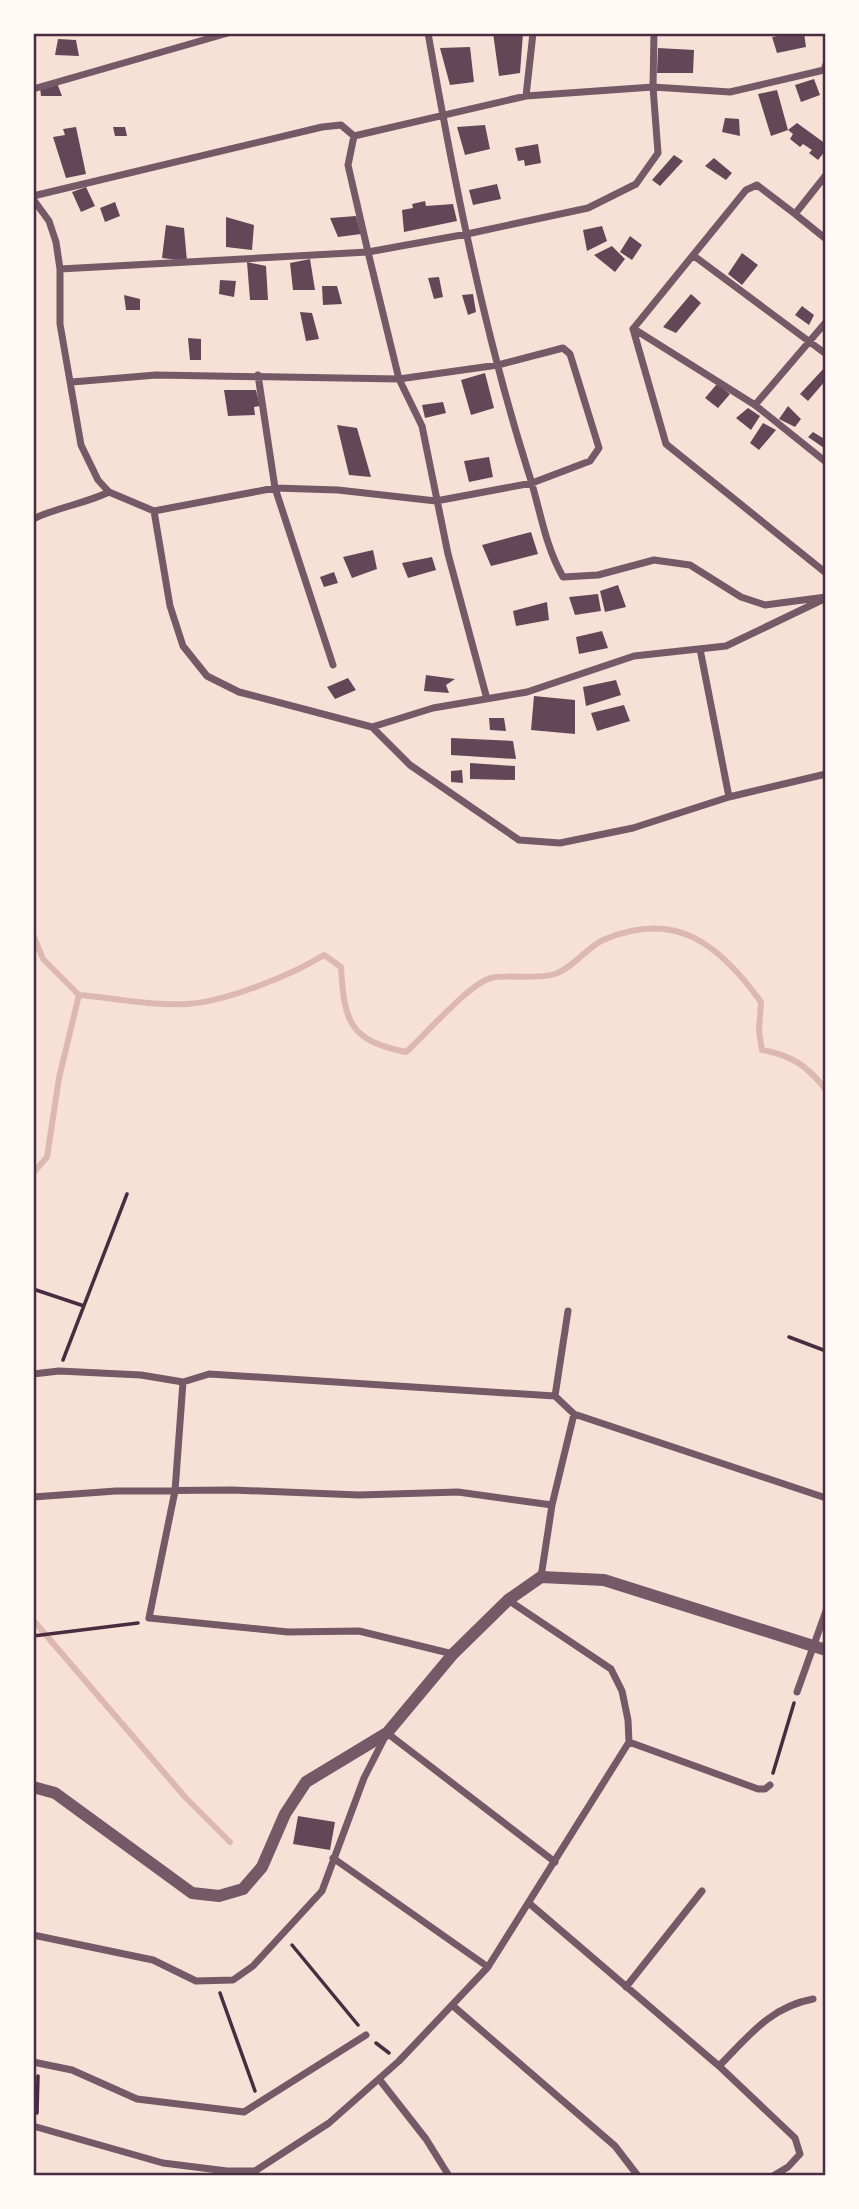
<svg xmlns="http://www.w3.org/2000/svg" width="859" height="2209" font-family="'Nunito Sans',sans-serif">
<style>
.lines{fill:none;stroke-linecap:round;stroke-linejoin:round}
.stream{stroke:#dcb8b0;stroke-width:6}
.building{fill:#644757}
.path{stroke:#4a2c40;stroke-width:3.5}
.minor{stroke:#755966;stroke-width:7}
.tertiary{stroke:#755966;stroke-width:12}
.neatline{fill:none;stroke:#4a2c40;stroke-width:2.5}
</style>
<rect width="100%" height="100%" fill="#f7e1d7"/>
<g class="lines">
<path class="stream" d="M33,934L43,959L79,995C114,998 152,1006 187,1004C225,1002 292,975 324,955L341,967C344,1022 350,1041 406,1052C424,1036 470,983 491,978C507,974 535,980 555,974C573,968 586,948 603,940C676,909 719,944 761,1002L759,1031L762,1050C791,1055 808,1066 826,1090
M33,1173L47,1157L59,1078L79,995
M33,1620L185,1797L230,1842"/>
</g>
<path class="building" d="M493,33H523L520,73L499,76Z
M792,33H804L806,47L777,53L772,37Z
M58,39L76,40L79,56L55,55Z
M470,47L474,82L450,85L440,48Z
M658,48L694,50L693,73H657Z
M814,79L820,95L801,102L795,85Z
M57,83L62,96H41L40,87Z
M777,90L788,130L797,123L826,144V150L818,160L809,153L812,150L803,144L800,147L790,139L793,134L788,130L771,136L758,94Z
M725,118L739,119L740,136L722,132Z
M485,125L490,149L465,155L457,127Z
M76,127L86,174L66,178L53,137L65,135L63,129Z
M113,127H125L127,136H115Z
M538,144L541,163L525,166L524,160L518,161L515,148Z
M674,155L683,161L660,186L652,180Z
M714,158L732,173L726,180L705,166Z
M497,184L501,199L473,205L469,190Z
M86,187L95,206L81,212L72,192Z
M425,201L426,206L453,204L457,221L404,232L402,210L413,208L412,204Z
M115,202L120,216L105,222L100,208Z
M356,216L361,234L338,237L330,218Z
M226,217L254,225L252,250L226,247Z
M166,225L184,228L187,261L162,258Z
M602,226L607,241L587,251L583,230Z
M630,236L642,245L632,260L620,252Z
M612,246L625,259L615,272L594,255Z
M742,253L758,265L742,285L728,274Z
M310,259L315,290H293L290,263Z
M247,262L266,266L268,300H250Z
M439,277L443,297L434,299L428,278Z
M220,280L236,281L234,297L219,294Z
M322,286H337L342,304L323,305Z
M473,294L476,312L468,315L462,295Z
M691,294L701,303L676,333L663,327Z
M124,295L140,299V310H126Z
M802,306L814,315L809,325L795,315Z
M300,312L312,313L319,339L306,341Z
M188,338L201,339V360H190Z
M826,366V380L808,401L800,394Z
M485,373L494,408L471,415L461,380Z
M717,384L730,394L718,408L705,398Z
M224,390H256L260,406L254,407L255,415L228,416Z
M443,402L446,413L425,418L422,405Z
M788,406L801,419L795,427L779,419Z
M748,408L760,416L751,430L736,418Z
M763,423L776,430L759,450L750,443Z
M337,425L357,428L371,477L349,475Z
M813,432L826,440L824,448L808,437Z
M489,457L493,477L469,482L464,461Z
M531,532L538,554L491,566L482,545Z
M373,550L377,569L352,578L343,557Z
M432,557L436,570L408,578L402,563Z
M334,572L338,583L324,587L320,577Z
M618,585L626,607L605,612L600,591Z
M598,594L601,611L575,615L569,597Z
M547,602L549,620L516,626L513,611Z
M602,631L608,648L579,654L576,637Z
M426,675L455,679L446,685L449,693L424,691Z
M348,678L356,690L335,699L327,687Z
M616,680L621,695L586,706L583,687Z
M534,696L575,700V734L531,730Z
M624,705L630,721L597,731L591,713Z
M489,718H504L506,731L490,730Z
M451,738L513,741L516,759L451,755Z
M470,763L515,766V780L470,779Z
M462,770L463,783L451,782V771Z
M298,1816L335,1822L330,1850L293,1844Z"/>
<g class="lines">
<path class="path" d="M33,1289L84,1306
M789,1337L826,1351
M63,1360L127,1194
M33,1636L138,1623
M773,1773L794,1703
M292,1945L358,2025
M220,1993L255,2091
M376,2043L389,2053
M37,2113L38,2076"/>
<path class="minor" d="M428,33C454,181 483,328 528,471C540,507 544,544 563,577L598,575L654,560L690,565L741,597L765,605L826,597
M33,89L228,33
M526,96L533,33
M354,136L348,165L368,252L399,379L422,426L448,554L487,699
M33,196L322,127L341,125L354,136L526,96L653,87L730,92L824,70L826,64
M33,199L49,221L56,242L60,269V324L81,445L98,480L109,492L154,511L275,488L338,490L436,501L532,483L590,461L599,448L570,354L563,348L498,365L399,379L156,375L72,382
M795,214L826,239
M694,256L826,354
M60,269L368,252L467,234L588,208L636,184L658,153L653,87L654,33
M633,329L666,444L826,573
M633,329L746,190L757,185L795,214L826,175
M634,329L755,405L826,462
M258,375L275,488L333,665
M755,405L826,322
M154,511L170,606L183,646L207,676L239,692L372,727L410,765L519,840L560,843L633,828L729,797L826,774
M33,519C58,507 84,504 109,492
M700,649L729,797
M372,727L433,708L527,692L634,656L726,646L822,600
M33,1374L59,1371L141,1375L183,1382L209,1374L555,1396
M183,1382L175,1491L149,1618L288,1632L359,1631L453,1654
M574,1414L826,1498
M33,1497L116,1491L232,1490L359,1495L458,1492L552,1505
M541,1577L552,1505L574,1414L555,1396L568,1311
M797,1692L826,1611
M629,1742L758,1789H765L770,1785
M333,1858L488,1967
M530,1904L719,2066L795,2138L800,2154L788,2167L773,2176
M33,1935L153,1960L196,1981L233,1980L253,1966L322,1891L364,1778L387,1733L555,1862
M626,1987L702,1891
M452,2005L615,2146L638,2176
M33,2062L72,2070L137,2099L244,2112L366,2035
M719,2066C749,2036 770,2007 813,1999
M379,2079L426,2139L449,2176
M33,2126L163,2163L227,2171H255L329,2123L399,2061L488,1967L629,1742L628,1720L622,1691L611,1669L508,1600"/>
<path class="tertiary" d="M33,1787L55,1793L192,1893L219,1896L243,1889L262,1867L285,1814L306,1782L387,1733L453,1654L508,1600L541,1577L604,1580L826,1650"/>
</g>
<rect width="859" height="2209" fill="none" stroke="#fffaf5" stroke-width="70"/>
<rect x="35" y="35" width="789" height="2139" class="neatline"/>
</svg>
